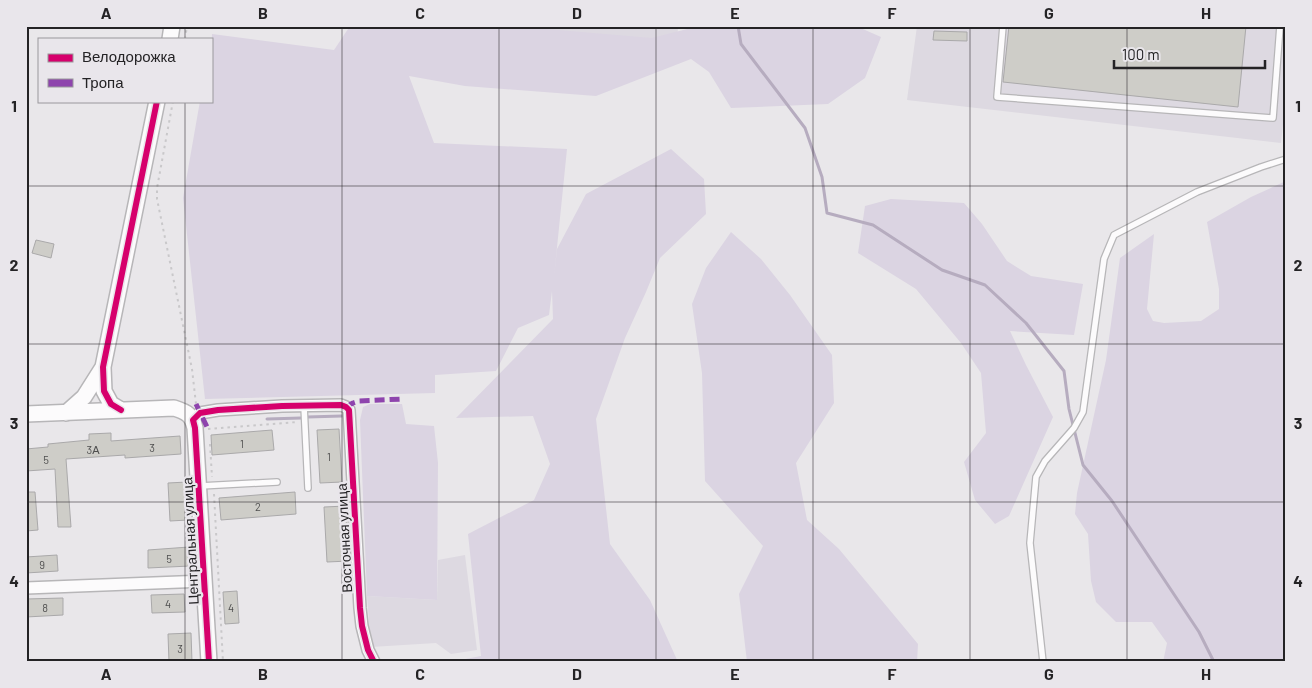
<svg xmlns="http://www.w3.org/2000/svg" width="1312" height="688" font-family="Barlow,sans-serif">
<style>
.built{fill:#ddd9e1}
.green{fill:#dbd4e2}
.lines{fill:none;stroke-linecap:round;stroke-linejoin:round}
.stream{stroke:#b6acbf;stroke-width:3}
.building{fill:#cecdc8;stroke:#aaa9aa}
.service-casing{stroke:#b7b6b8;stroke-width:8}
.minor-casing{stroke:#b7b6b8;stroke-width:14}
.tertiary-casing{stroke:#b7b6b8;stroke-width:18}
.path{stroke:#c9c8ca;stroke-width:2;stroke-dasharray:2.5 4;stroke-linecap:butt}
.service{stroke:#fcfbfc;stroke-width:5.5}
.minor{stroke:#fcfbfc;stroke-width:11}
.tertiary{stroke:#fcfbfc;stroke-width:15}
.quiet{stroke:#8e44ad;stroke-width:5;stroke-dasharray:10 5;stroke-linecap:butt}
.cycleway-casing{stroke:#e9e6eb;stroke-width:9}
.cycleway{stroke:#d6006c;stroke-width:6}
.grid{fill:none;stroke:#242325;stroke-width:1;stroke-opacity:0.55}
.labels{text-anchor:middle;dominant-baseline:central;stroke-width:4.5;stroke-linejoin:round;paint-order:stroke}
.number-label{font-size:11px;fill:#4e4e4e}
.street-label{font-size:14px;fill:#242325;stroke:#e9e6eb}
.neatline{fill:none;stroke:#242325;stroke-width:2}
.grid-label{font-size:16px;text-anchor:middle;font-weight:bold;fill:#242325}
</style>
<rect width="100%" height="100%" fill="#e9e7ea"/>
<path class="built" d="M431,26H678L677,49Z
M917,26H1286V96L1281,143L907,100Z
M465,555L477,650L451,654L436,643L371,647L367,596L437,600L438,560Z"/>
<path class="green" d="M350,26H511L652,38L691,28L690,26H856L881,37L865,78L828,104L731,108L709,72L691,59L596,96L465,86L409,76L434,143L567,149L554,277L557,249L586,194L671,149L704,179L706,214L660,258L646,292L625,338L596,419L610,544L650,600L678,662H450L481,656L468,534L534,500L550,464L533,416L456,418L553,319L552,291L549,315L518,328L496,371L435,375V393L205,399L183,198L200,101H211L212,34L334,50Z
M1286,181V662H1163L1167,643L1152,622H1116L1096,602L1091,581L1088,534L1075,514L1077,493L1106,360L1120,258L1154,234L1147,309L1153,321L1164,323L1201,321L1219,309V289L1207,222L1251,197Z
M891,199L964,203L982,224L1007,261L1031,276L1083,284L1074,335L1010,331L1026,365L1053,417L1009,516L995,524L975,500L964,462L986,433L981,373L961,343L916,289L858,253L865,206Z
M731,232L761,259L790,295L832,355L834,403L796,463L807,520L839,549L918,644L917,662H747L739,594L763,546L705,481L702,373L692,304L706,268Z
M370,404H402L406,424L434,426L438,463L437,600L367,596L360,420L363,407Z"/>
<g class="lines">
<path class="stream" d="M738,26L741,44L805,128L822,177L827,213L873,225L942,270L985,285L1026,323L1064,371L1069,409L1083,465L1112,501L1199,632L1214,662
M307,417L342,416
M267,419L301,418"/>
</g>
<path class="building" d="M1009,26H1246L1238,107L1003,82Z
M934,31L967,32V41L933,40Z
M36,240L54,244L51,258L32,253Z
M339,429L342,482L320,483L317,430Z
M272,430L274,450L212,455L211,435Z
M111,433V441L180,436L181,454L125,458V455L66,459L71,527H58L55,469L26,471V449L48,447V444L89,440V434Z
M187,482L188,520L170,521L168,483Z
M26,492H35L38,530L26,531Z
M295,492L296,514L221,520L219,498Z
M346,506L349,561L327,562L324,507Z
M189,547L190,566L148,568V550Z
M57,555L58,571L26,573V557Z
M237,591L239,623L225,624L223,592Z
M184,594L185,612L152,613L151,595Z
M63,598V615L26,617V599Z
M191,633L192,662H169L168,634Z"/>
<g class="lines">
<g class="service-casing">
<path id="service" d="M1003,26L997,97L1273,118L1280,26
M304,406L308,488
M200,486L277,482
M1043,662L1030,543L1036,477L1045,461L1074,428L1083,412L1104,259L1114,235L1197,192L1261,167L1286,159"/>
</g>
<g class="minor-casing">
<path id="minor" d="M193,420L200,413L218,410L282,406L341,405L346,407L349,410L360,608L362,626L368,650L374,662
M26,588L205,581"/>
</g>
<g class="tertiary-casing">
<path id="tertiary" d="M170,39L172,26
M121,410L111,404L104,391L103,367L157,101
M66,413L84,397L103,367
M26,414L174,408C187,412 192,415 195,428L209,662"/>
</g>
<path class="path" d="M185,39L187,26
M173,101L157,188V199L192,369L196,404
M208,429L297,422
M210,444L212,477
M214,494L223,662"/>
<use href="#service" class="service"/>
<use href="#minor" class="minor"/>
<use href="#tertiary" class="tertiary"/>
<path class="quiet" d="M196,404L208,429
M346,407L353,403L359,401L403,399"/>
<g class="cycleway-casing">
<path id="cycleway" d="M121,410L111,404L104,391L103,367L157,101
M209,662L195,428L193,420L200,413L218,410L282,406L341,405L346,407L349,410L360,608L362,626L368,650L374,662"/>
</g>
<use href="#cycleway" class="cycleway"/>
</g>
<path class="grid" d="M185,26V39M342,26V662M499,26V662M656,26V662M813,26V662M970,26V662M1127,26V662M185,101V662M26,186H1286M26,344H1286M26,502H1286"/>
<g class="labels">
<g class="number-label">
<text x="242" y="443">1</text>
<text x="152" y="447">3</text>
<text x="93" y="449">3А</text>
<text x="329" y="456">1</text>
<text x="46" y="459">5</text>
<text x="258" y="506">2</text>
<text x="169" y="558">5</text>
<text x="42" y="564">9</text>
<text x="168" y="603">4</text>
<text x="45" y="607">8</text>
<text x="231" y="607">4</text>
<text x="180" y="648">3</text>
</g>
<g class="street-label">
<text transform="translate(344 538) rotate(-93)">Восточная улица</text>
<text transform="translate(190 541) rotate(-93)">Центральная улица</text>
</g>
</g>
<rect width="1312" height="688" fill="none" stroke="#e9e6eb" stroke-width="55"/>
<rect x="38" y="38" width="175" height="65" fill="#e9e6eb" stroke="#9a989c"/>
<rect x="48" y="54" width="25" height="8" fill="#d6006c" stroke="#9a989c"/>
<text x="82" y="62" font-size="15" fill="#242325">Велодорожка</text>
<rect x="48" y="79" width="25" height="8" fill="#8e44ad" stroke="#9a989c"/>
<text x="82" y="88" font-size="15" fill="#242325">Тропа</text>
<path d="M1114 60v8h151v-8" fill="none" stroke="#242325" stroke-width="2.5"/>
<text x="1122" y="60" font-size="15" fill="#242325" stroke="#e9e6eb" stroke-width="4" paint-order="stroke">100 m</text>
<rect x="28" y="28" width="1256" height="632" class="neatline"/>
<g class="grid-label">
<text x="106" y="19">A</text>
<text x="263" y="19">B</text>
<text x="420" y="19">C</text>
<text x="577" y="19">D</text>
<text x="735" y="19">E</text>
<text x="892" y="19">F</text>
<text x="1049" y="19">G</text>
<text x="1206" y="19">H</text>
<text x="14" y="112">1</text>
<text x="1298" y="112">1</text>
<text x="14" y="271">2</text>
<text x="1298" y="271">2</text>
<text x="14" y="429">3</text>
<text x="1298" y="429">3</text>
<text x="14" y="587">4</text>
<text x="1298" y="587">4</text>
<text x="106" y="680">A</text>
<text x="263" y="680">B</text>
<text x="420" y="680">C</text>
<text x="577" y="680">D</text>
<text x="735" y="680">E</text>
<text x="892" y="680">F</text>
<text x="1049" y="680">G</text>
<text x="1206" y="680">H</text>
</g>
</svg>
